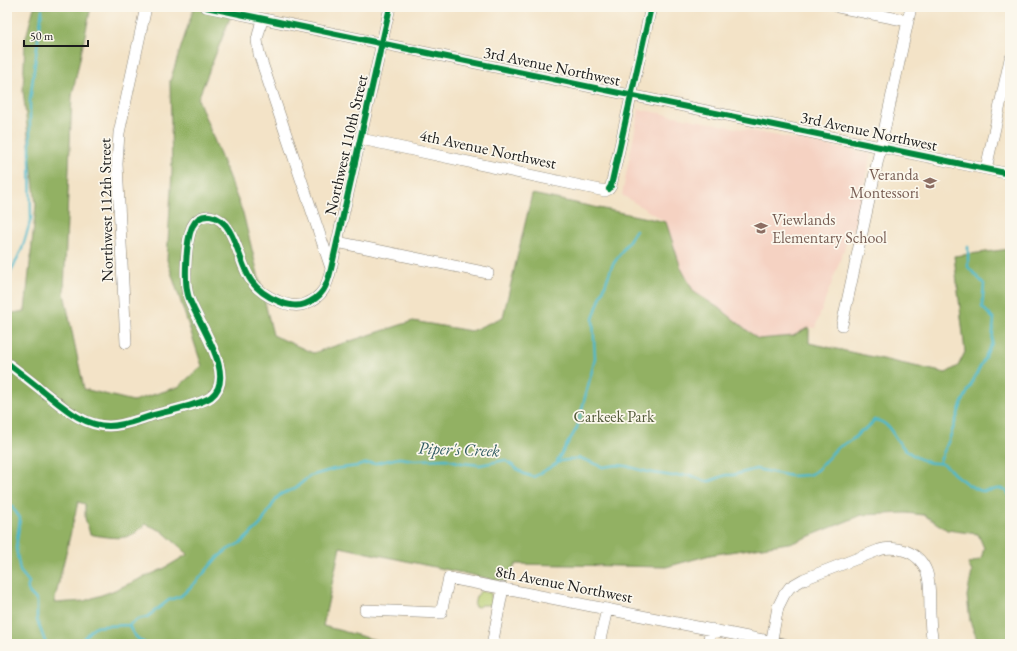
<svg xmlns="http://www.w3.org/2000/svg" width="1017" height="651" font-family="'EB Garamond',serif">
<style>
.built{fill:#f5d2c2}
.green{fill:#b8ce72;stroke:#6a7547}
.forest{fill:#92b164;stroke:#576640;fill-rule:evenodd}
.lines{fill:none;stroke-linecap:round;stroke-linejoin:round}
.stream{stroke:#4fb9cb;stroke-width:2.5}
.minor-casing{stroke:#888072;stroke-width:12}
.minor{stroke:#fff;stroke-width:11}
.cycleway-casing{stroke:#fbf7ec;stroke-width:8}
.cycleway{stroke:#00873e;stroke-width:6}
.labels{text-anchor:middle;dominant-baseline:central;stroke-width:3.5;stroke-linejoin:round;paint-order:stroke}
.street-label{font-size:16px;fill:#1c1c1c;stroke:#fbf7ec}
.education-label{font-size:16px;fill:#785e54;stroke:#fbf7ec;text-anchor:end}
.park-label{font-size:16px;fill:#535a3a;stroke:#fbf7ec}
.water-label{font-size:17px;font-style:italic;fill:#305b62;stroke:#fbf7ec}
</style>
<rect width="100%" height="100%" fill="#fbf7ec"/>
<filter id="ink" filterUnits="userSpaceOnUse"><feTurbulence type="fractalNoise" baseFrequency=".025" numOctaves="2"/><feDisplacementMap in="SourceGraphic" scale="8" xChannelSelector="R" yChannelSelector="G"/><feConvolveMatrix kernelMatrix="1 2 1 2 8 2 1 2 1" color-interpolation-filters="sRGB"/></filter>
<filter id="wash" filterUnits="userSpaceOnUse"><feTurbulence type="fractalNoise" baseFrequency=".012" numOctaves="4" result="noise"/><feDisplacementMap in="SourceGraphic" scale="16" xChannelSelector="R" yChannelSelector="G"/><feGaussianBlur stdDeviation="0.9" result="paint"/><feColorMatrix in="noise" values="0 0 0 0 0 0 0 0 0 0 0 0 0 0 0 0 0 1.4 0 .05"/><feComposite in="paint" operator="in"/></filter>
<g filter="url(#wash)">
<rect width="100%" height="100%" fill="#f3e3c7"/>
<path class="built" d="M639,109L871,154L856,223L850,233L815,328L809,327L793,336L758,339L722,310L694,292L681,268L666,222L622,195Z"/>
<path class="green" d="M480,591L491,593V597L493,601L492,605H481L478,607L474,606L476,596L478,595Z"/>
<path class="forest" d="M34,7H91L72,96L64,293L84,389L133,401L178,387L202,366L167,260L172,171L170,81L194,7H206L232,13L198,99L243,213L273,335L313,353L413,321L471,331L503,317L532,194L666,222L681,268L694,292L722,310L758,339L793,336L809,327V343L946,373L958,366L965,352L954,256L1010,249V644H987L978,642L970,621L967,596L972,572L968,564L981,559L984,548L978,534L947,530L924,515L906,513L862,515L795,542L710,555L666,567L516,564L505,582L340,547L323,626L391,644H7V314L25,311L36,205L23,91L25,41ZM78,502L85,504V518L90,534C97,536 117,539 125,537C133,536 140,529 146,524L162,531L188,554L163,569L110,592L84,601L54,603Z"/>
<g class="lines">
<path class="stream" d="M7,285L11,271L22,249L31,219L30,161V100L42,10
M557,461L577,428L595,359L593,319L597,307L612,266L636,230
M939,463L949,440L961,405L992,343L994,319L982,307L984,284L968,267V247
M7,500L20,518L16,548L20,571L29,582C25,593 31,593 37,601V620L46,644
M129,625C132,634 138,640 146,644
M78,644L94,627L104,626L129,625L138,619L147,617L169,600L181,596L197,581L216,559L227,550L242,542L261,524L276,499L281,494L294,489L310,476L334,469L358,466L364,464L376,463L399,458L415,460L446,459L462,463L480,465L505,460L524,474L534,477L561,461L580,458L603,467L617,465L626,466L648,472L672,476L690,475L704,481H710L726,475H733L756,469L791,476L808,475L813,473L818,469L837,448L853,439L861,431L868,428L874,420C891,421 893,439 904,448C910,454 920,460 928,462C934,464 939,462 945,465C949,467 951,471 954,474C962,480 973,490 983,491C990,491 997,488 1004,489L1010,496"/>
</g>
</g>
<g filter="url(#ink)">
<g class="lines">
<g class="minor-casing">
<path id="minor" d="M206,7L1010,174
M838,7L908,21
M262,19L257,40L259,54L331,268
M361,139L605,191L609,189L611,186L651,7
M986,169L1010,59
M337,242L488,273
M842,325L911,7
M126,343L117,164L119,133L146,7
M7,363C20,373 32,382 44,392C63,407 83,426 109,426C124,426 140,419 154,415C168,411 200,405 211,397C239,376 195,320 188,295C184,280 186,241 192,227C201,209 220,215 229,230C246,260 240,285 278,301C286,305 297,307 305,304C323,297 327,286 331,269L390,7
M365,610L441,613L449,578L784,644
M493,640L503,588
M599,644L607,609
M708,644L711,629
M771,644L778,607L784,595L790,587L804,579L879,550C888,547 897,548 906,551C934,562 929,589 930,613C930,623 931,634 933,644"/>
</g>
<use href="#minor" class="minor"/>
<g class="cycleway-casing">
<path id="cycleway" d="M206,7L1010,174
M609,189L611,186L651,7
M7,363C20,373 32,382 44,392C63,407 83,426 109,426C124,426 140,419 154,415C168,411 200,405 211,397C239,376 195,320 188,295C184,280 186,241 192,227C201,209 220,215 229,230C246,260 240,285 278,301C286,305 297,307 305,304C323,297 327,286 331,269L390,7"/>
</g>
<use href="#cycleway" class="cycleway"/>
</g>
</g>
<defs>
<g id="school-bare" transform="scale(1.08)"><path d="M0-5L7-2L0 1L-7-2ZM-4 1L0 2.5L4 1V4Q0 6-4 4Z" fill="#8d6e63" stroke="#fbf7ec" stroke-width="2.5" paint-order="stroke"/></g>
</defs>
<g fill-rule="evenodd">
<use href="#school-bare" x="930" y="183"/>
<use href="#school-bare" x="761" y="228"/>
</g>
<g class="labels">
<g class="street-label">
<text transform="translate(552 66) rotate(12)">3rd Avenue Northwest</text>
<text transform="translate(869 131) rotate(12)">3rd Avenue Northwest</text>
<text transform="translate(346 145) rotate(-77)">Northwest 110th Street</text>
<text transform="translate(488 149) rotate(12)">4th Avenue Northwest</text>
<text transform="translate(106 210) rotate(-91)">Northwest 112th Street</text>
<text transform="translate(564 584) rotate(11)">8th Avenue Northwest</text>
</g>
<g class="education-label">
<text x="919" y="174">Veranda<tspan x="919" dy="18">Montessori</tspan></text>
<text x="772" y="219" text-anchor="start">Viewlands<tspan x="772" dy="18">Elementary School</tspan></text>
</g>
<g class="park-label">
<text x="614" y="416">Carkeek Park</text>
</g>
<g class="water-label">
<text transform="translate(459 449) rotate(2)">Piper's Creek</text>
</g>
</g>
<rect width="1017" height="651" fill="none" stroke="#fbf7ec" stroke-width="24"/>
<path d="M24 40v6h64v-6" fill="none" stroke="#1c1c1c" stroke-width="2"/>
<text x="30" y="40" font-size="12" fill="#1c1c1c" stroke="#fbf7ec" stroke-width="3" paint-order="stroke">50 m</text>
</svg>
